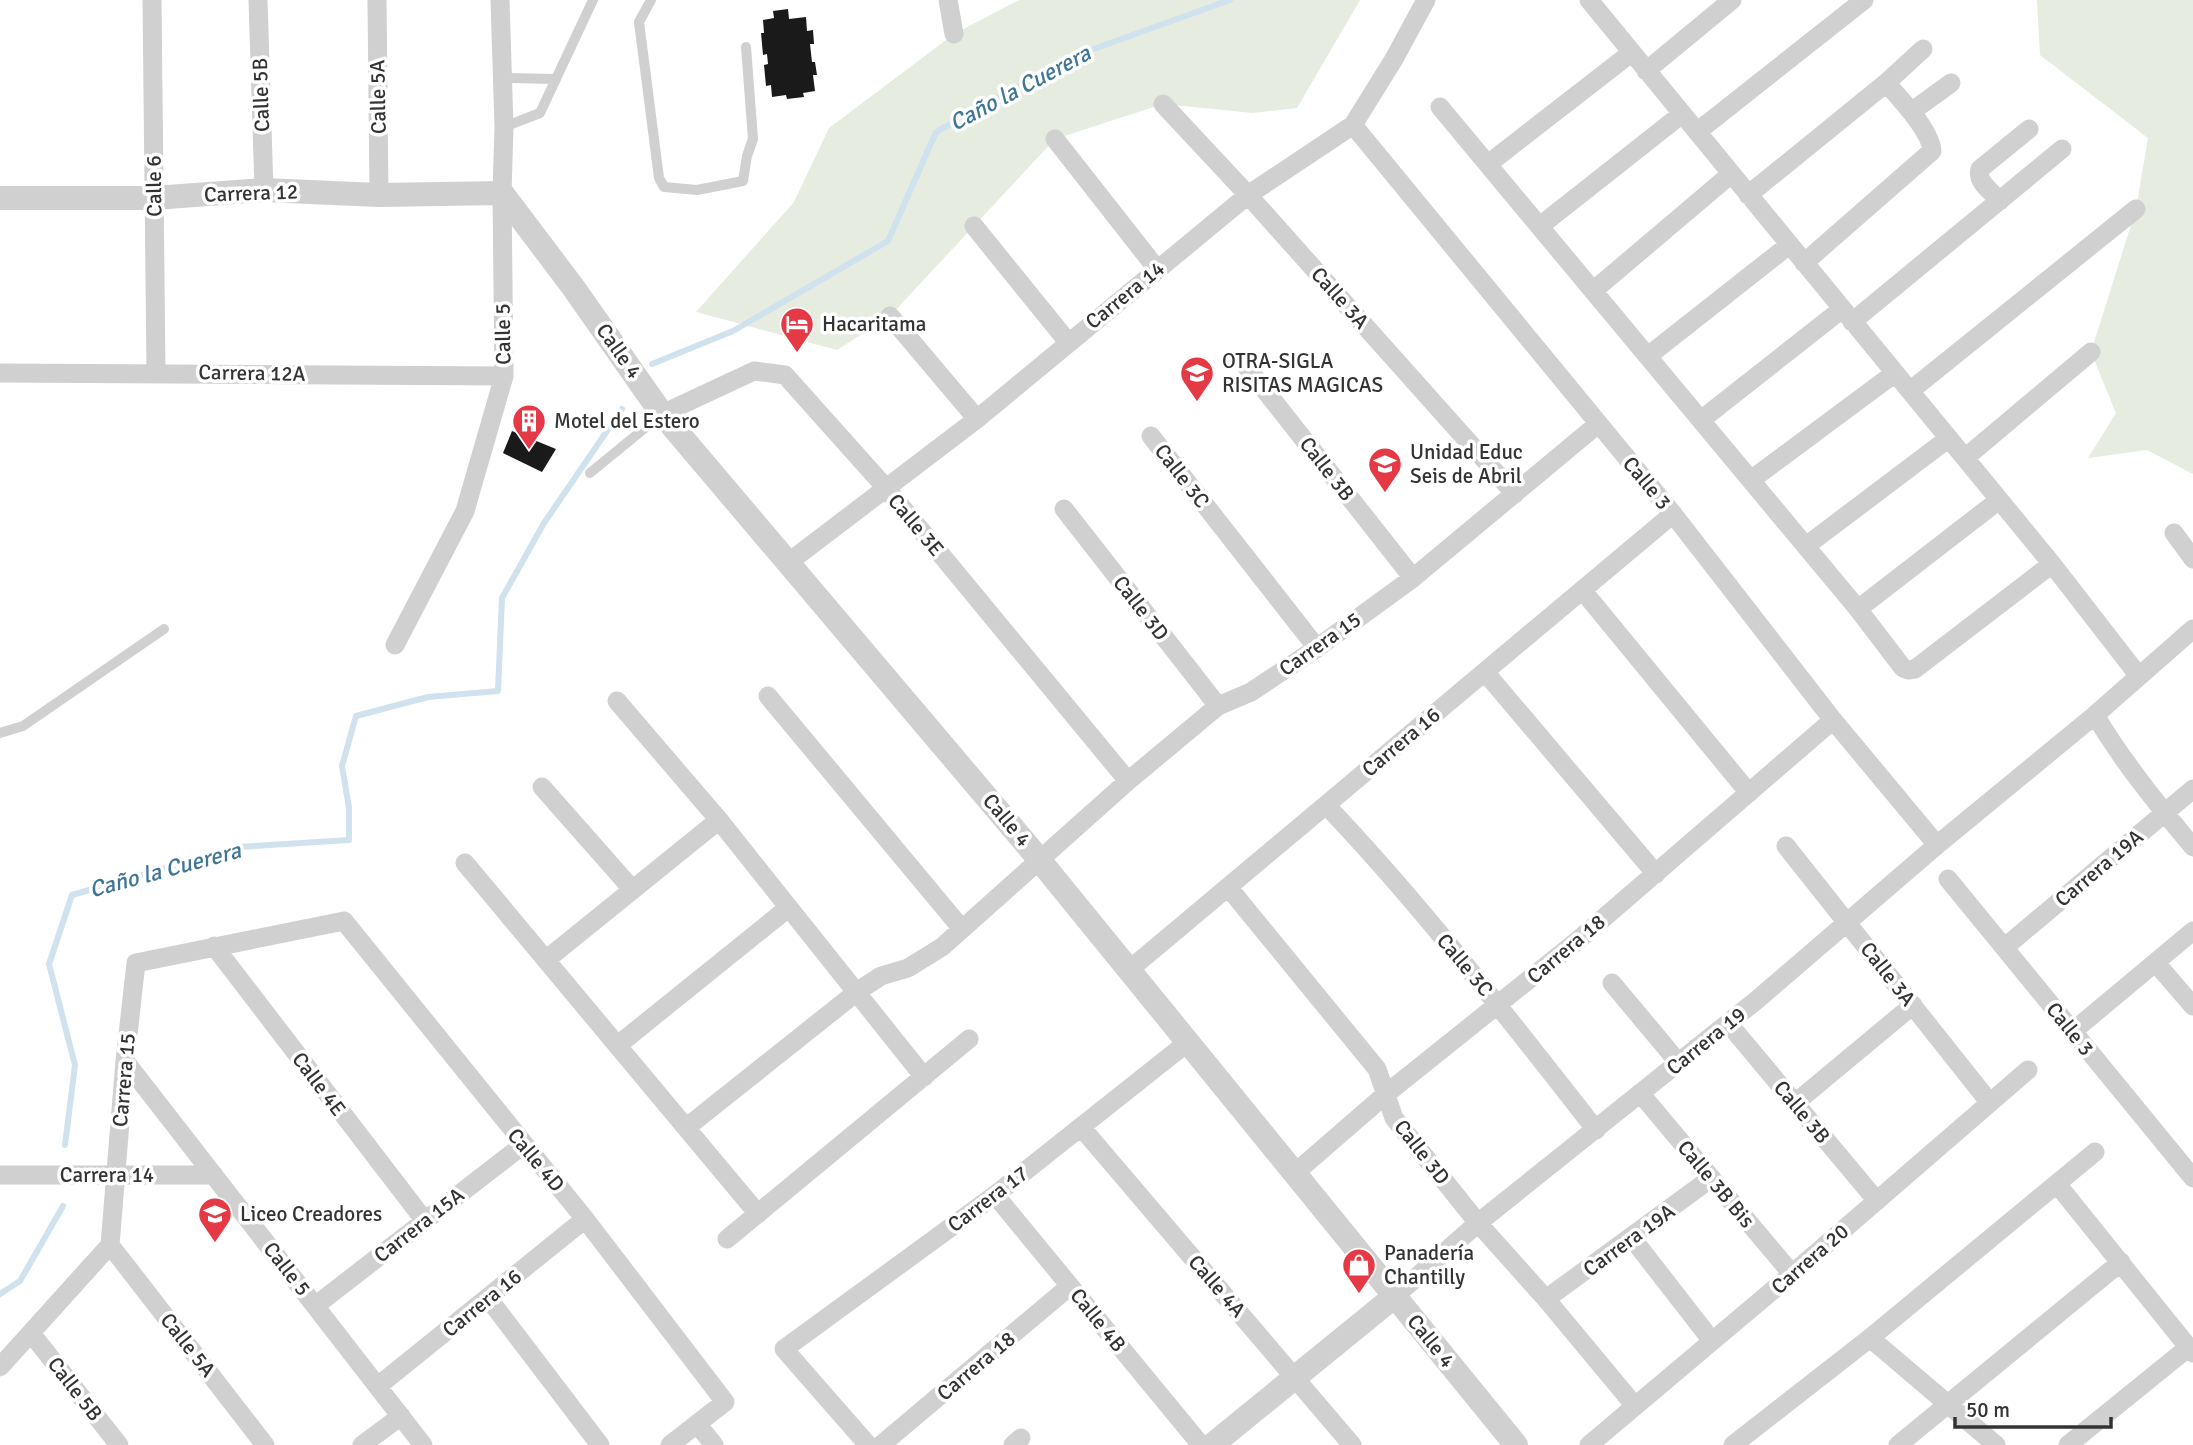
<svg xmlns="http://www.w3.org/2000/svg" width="2193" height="1445" font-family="Signika,sans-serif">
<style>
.green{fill:#e6ecdf}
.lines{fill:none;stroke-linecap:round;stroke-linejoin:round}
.stream{stroke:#cfe2ee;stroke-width:6}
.building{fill:#1a1a1a}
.service{stroke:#d0d0d0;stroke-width:10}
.minor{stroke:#d0d0d0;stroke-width:19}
.tertiary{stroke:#d0d0d0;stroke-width:24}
.labels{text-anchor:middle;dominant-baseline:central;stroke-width:7;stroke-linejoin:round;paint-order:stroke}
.street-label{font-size:21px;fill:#333;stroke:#fff}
.poi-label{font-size:21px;fill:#333;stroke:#fff;text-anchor:start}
.water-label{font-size:23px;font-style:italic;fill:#3f7597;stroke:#fff}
</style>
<rect width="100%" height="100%" fill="#fff"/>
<path class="green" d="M1019,0H1360L1297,108L1253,113L1163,104L1055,139L890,316L837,350L696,312L794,202L829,128L954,34Z
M2037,0H2193V474L2147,450L2088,458L2116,413L2091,352L2136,209L2148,138L2040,55Z"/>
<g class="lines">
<path class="stream" d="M652,364L733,331L888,241L936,132L1074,56L1230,0
M65,1145L75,1065L49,964L72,895L239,847L349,840V808L342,766L356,716L428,697L498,691L502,598L544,523L622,409
M0,1294L20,1281L63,1206"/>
</g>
<path class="building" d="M788,9L789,19L806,17L807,31L813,30L814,44H810L812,62H815L817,75H813L815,91L803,93L804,97L787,99L786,95L772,97L771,85L766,86L764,65L768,64L767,54L763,55L761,33H764L763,20L774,18L773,11Z
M512,431L556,449L542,472L503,453Z"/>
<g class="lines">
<path class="service" d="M651,0L639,22L659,178L664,187L697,190L743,181L747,156L753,139L746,47
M503,78L556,79
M504,127L540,113L593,0
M590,473L662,414
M0,733L23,726L164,629"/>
<path class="minor" d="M152,0L156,372
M258,0L264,190
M377,0L379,195
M948,0L954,34
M1589,0L2052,564L2138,675
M1646,71L1732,0
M1163,104L1248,195L1515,494
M1440,107L1858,609L1903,668L1908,670L1915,669L2052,564
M1911,112L1951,83
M1353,125L1673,514L1833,720L1937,845
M1697,132L1864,0
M1055,139L1157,269
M1488,164L1631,53
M1748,195L1886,83L1923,49
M2000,201C1992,192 1976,182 1980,169L2029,129
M974,226L1068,342
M1540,226L1682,114
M1804,263L1932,151C1931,131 1900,98 1886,83
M1593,291L1731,174
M890,316L977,419
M1852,322L2062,149
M1648,356L1789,245
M1242,361L1413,578
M0,373L504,376
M1910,391L2136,209
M662,414L754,371L785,375L886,488L1128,781
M1701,420L1842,309
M1151,436L1317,648
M1965,458L2091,352
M1751,480L1895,373
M1064,509L1218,706
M2174,533L2193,559
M1806,546L1949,438
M789,562L977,419L1248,195L1353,125L1394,59L1426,0
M1583,591L1749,793
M1858,609L1999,500
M395,645L465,511L504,376L502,193L504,127L500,0
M1485,672L1656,874
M768,696L962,929
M617,701L719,820L924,1077
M2095,715C2123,762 2158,805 2193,847
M542,787L632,889
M1326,805C1423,907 1509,1019 1596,1130
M1786,846L1990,1103
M465,863L758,1214
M1948,879L2193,1178
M1228,887L1377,1069L1394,1118L1478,1223L1546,1299L1635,1406
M214,946L425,1221
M2005,947L2193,789
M547,959L719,820
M2156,963L2193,1006
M1129,970L1673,514
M1612,983L1678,1062
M1728,1023L1877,1201
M2072,1032L2193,931
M618,1045L788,908
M125,1061L423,1445
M1640,1093L1792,1274
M1794,1104L1913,1005
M687,1127L858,991L881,976L908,968L942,947L1128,781L1218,706L1251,692L1317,648L1413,578L1598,424
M1081,1127L1352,1445
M1295,1173L1386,1094L1577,941L1833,720
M0,1175H214
M2057,1184L2193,1353
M995,1195L1201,1445
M1632,1238L1712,1341
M727,1239L969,1039
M110,1245L265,1445
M1395,1296L1478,1223L1758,999L1937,845L2095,715L2193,629
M488,1298L600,1445
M1546,1299L1710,1179
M315,1306L523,1145
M31,1333L119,1445
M1870,1338L1996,1445
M0,1367L110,1245L125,1061L136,963L344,921L585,1219L725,1402L670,1445
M378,1386L585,1219
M698,1425L714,1445
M362,1445L401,1416
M868,1445L784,1349L995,1195L1188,1042
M881,1445L1070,1286
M1013,1445L1021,1438
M1589,1445L1792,1274L2028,1070
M1733,1445L1870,1338L2095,1152
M1898,1445L2121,1262
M2068,1445L2189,1347"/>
<path class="tertiary" d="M0,198H154L264,190L379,195L502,193L573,287L662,414L1028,846L1516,1445
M1212,1445L1395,1296"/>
</g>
<defs>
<g id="hotel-pin" transform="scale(1.75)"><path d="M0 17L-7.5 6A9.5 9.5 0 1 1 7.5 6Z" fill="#e63946" stroke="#fff"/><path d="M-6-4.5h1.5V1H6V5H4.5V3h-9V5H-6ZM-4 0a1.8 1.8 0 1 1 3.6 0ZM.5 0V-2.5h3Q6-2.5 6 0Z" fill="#fff"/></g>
<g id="school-pin" transform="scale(1.75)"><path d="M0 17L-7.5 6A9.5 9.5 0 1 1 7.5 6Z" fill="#e63946" stroke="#fff"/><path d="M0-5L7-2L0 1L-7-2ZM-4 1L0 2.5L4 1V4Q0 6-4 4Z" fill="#fff"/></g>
<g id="building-pin" transform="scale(1.75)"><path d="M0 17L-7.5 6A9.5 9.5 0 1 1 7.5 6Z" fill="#e63946" stroke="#fff"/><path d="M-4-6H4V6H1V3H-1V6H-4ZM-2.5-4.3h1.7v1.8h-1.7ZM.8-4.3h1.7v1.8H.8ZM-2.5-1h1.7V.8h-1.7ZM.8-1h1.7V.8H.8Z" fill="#fff"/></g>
<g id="shop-pin" transform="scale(1.75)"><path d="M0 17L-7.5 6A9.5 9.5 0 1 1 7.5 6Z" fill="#e63946" stroke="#fff"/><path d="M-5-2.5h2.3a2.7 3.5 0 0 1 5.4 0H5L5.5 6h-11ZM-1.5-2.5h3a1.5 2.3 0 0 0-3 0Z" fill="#fff"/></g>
</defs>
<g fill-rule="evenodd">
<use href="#hotel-pin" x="797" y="324"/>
<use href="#school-pin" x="1197" y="373"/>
<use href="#building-pin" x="529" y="421"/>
<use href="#school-pin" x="1385" y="464"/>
<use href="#school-pin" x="215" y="1214"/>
<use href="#shop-pin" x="1359" y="1265"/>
</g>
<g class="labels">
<g class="street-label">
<text transform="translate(261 95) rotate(-92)">Calle 5B</text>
<text transform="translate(378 97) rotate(-91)">Calle 5A</text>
<text transform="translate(154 186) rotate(-91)">Calle 6</text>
<text transform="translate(251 193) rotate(-2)">Carrera 12</text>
<text transform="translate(1125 295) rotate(-39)">Carrera 14</text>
<text transform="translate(1340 298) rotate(48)">Calle 3A</text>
<text transform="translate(503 334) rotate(-91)">Calle 5</text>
<text transform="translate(619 351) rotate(55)">Calle 4</text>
<text transform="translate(252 373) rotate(1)">Carrera 12A</text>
<text transform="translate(1327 469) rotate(52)">Calle 3B</text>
<text transform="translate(1182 476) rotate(52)">Calle 3C</text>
<text transform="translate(1647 483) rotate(50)">Calle 3</text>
<text transform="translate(916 525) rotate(50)">Calle 3E</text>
<text transform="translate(1141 608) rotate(52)">Calle 3D</text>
<text transform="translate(1320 644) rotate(-35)">Carrera 15</text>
<text transform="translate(1401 742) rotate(-40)">Carrera 16</text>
<text transform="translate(1007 820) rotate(50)">Calle 4</text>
<text transform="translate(2099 868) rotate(-40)">Carrera 19A</text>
<text transform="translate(1566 949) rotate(-40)">Carrera 18</text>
<text transform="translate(1465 965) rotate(50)">Calle 3C</text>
<text transform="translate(1888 974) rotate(52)">Calle 3A</text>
<text transform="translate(2070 1029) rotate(51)">Calle 3</text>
<text transform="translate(1706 1041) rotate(-39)">Carrera 19</text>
<text transform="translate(124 1080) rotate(-85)">Carrera 15</text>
<text transform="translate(319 1084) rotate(53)">Calle 4E</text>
<text transform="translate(1802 1112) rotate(50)">Calle 3B</text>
<text transform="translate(1422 1152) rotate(52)">Calle 3D</text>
<text transform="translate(536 1160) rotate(50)">Calle 4D</text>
<text x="107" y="1175">Carrera 14</text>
<text transform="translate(1716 1184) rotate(50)">Calle 3B Bis</text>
<text transform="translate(988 1199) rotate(-37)">Carrera 17</text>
<text transform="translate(419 1225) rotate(-38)">Carrera 15A</text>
<text transform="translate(1629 1240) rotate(-36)">Carrera 19A</text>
<text transform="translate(1810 1259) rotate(-41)">Carrera 20</text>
<text transform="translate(287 1269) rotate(52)">Calle 5</text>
<text transform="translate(1217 1286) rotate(49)">Calle 4A</text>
<text transform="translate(482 1303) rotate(-39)">Carrera 16</text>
<text transform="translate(1098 1320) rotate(51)">Calle 4B</text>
<text transform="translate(1431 1341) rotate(51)">Calle 4</text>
<text transform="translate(188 1345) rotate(52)">Calle 5A</text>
<text transform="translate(976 1366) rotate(-40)">Carrera 18</text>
<text transform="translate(75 1389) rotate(52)">Calle 5B</text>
</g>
<g class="poi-label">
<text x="822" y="324">Hacaritama</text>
<text x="1222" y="361">OTRA-SIGLA<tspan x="1222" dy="24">RISITAS MAGICAS</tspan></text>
<text x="554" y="421">Motel del Estero</text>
<text x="1410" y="452">Unidad Educ<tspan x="1410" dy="24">Seis de Abril</tspan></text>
<text x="240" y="1214">Liceo Creadores</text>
<text x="1384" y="1253">Panadería<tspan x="1384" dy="24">Chantilly</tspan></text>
</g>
<g class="water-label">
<text transform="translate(1020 88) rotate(-28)">Caño la Cuerera</text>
<text transform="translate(165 870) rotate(-15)">Caño la Cuerera</text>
</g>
</g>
<path d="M1955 1417v10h156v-10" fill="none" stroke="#333333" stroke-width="3.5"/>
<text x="1966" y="1417" font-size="21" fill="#333333" stroke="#ffffff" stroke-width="5" paint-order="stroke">50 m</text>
</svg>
